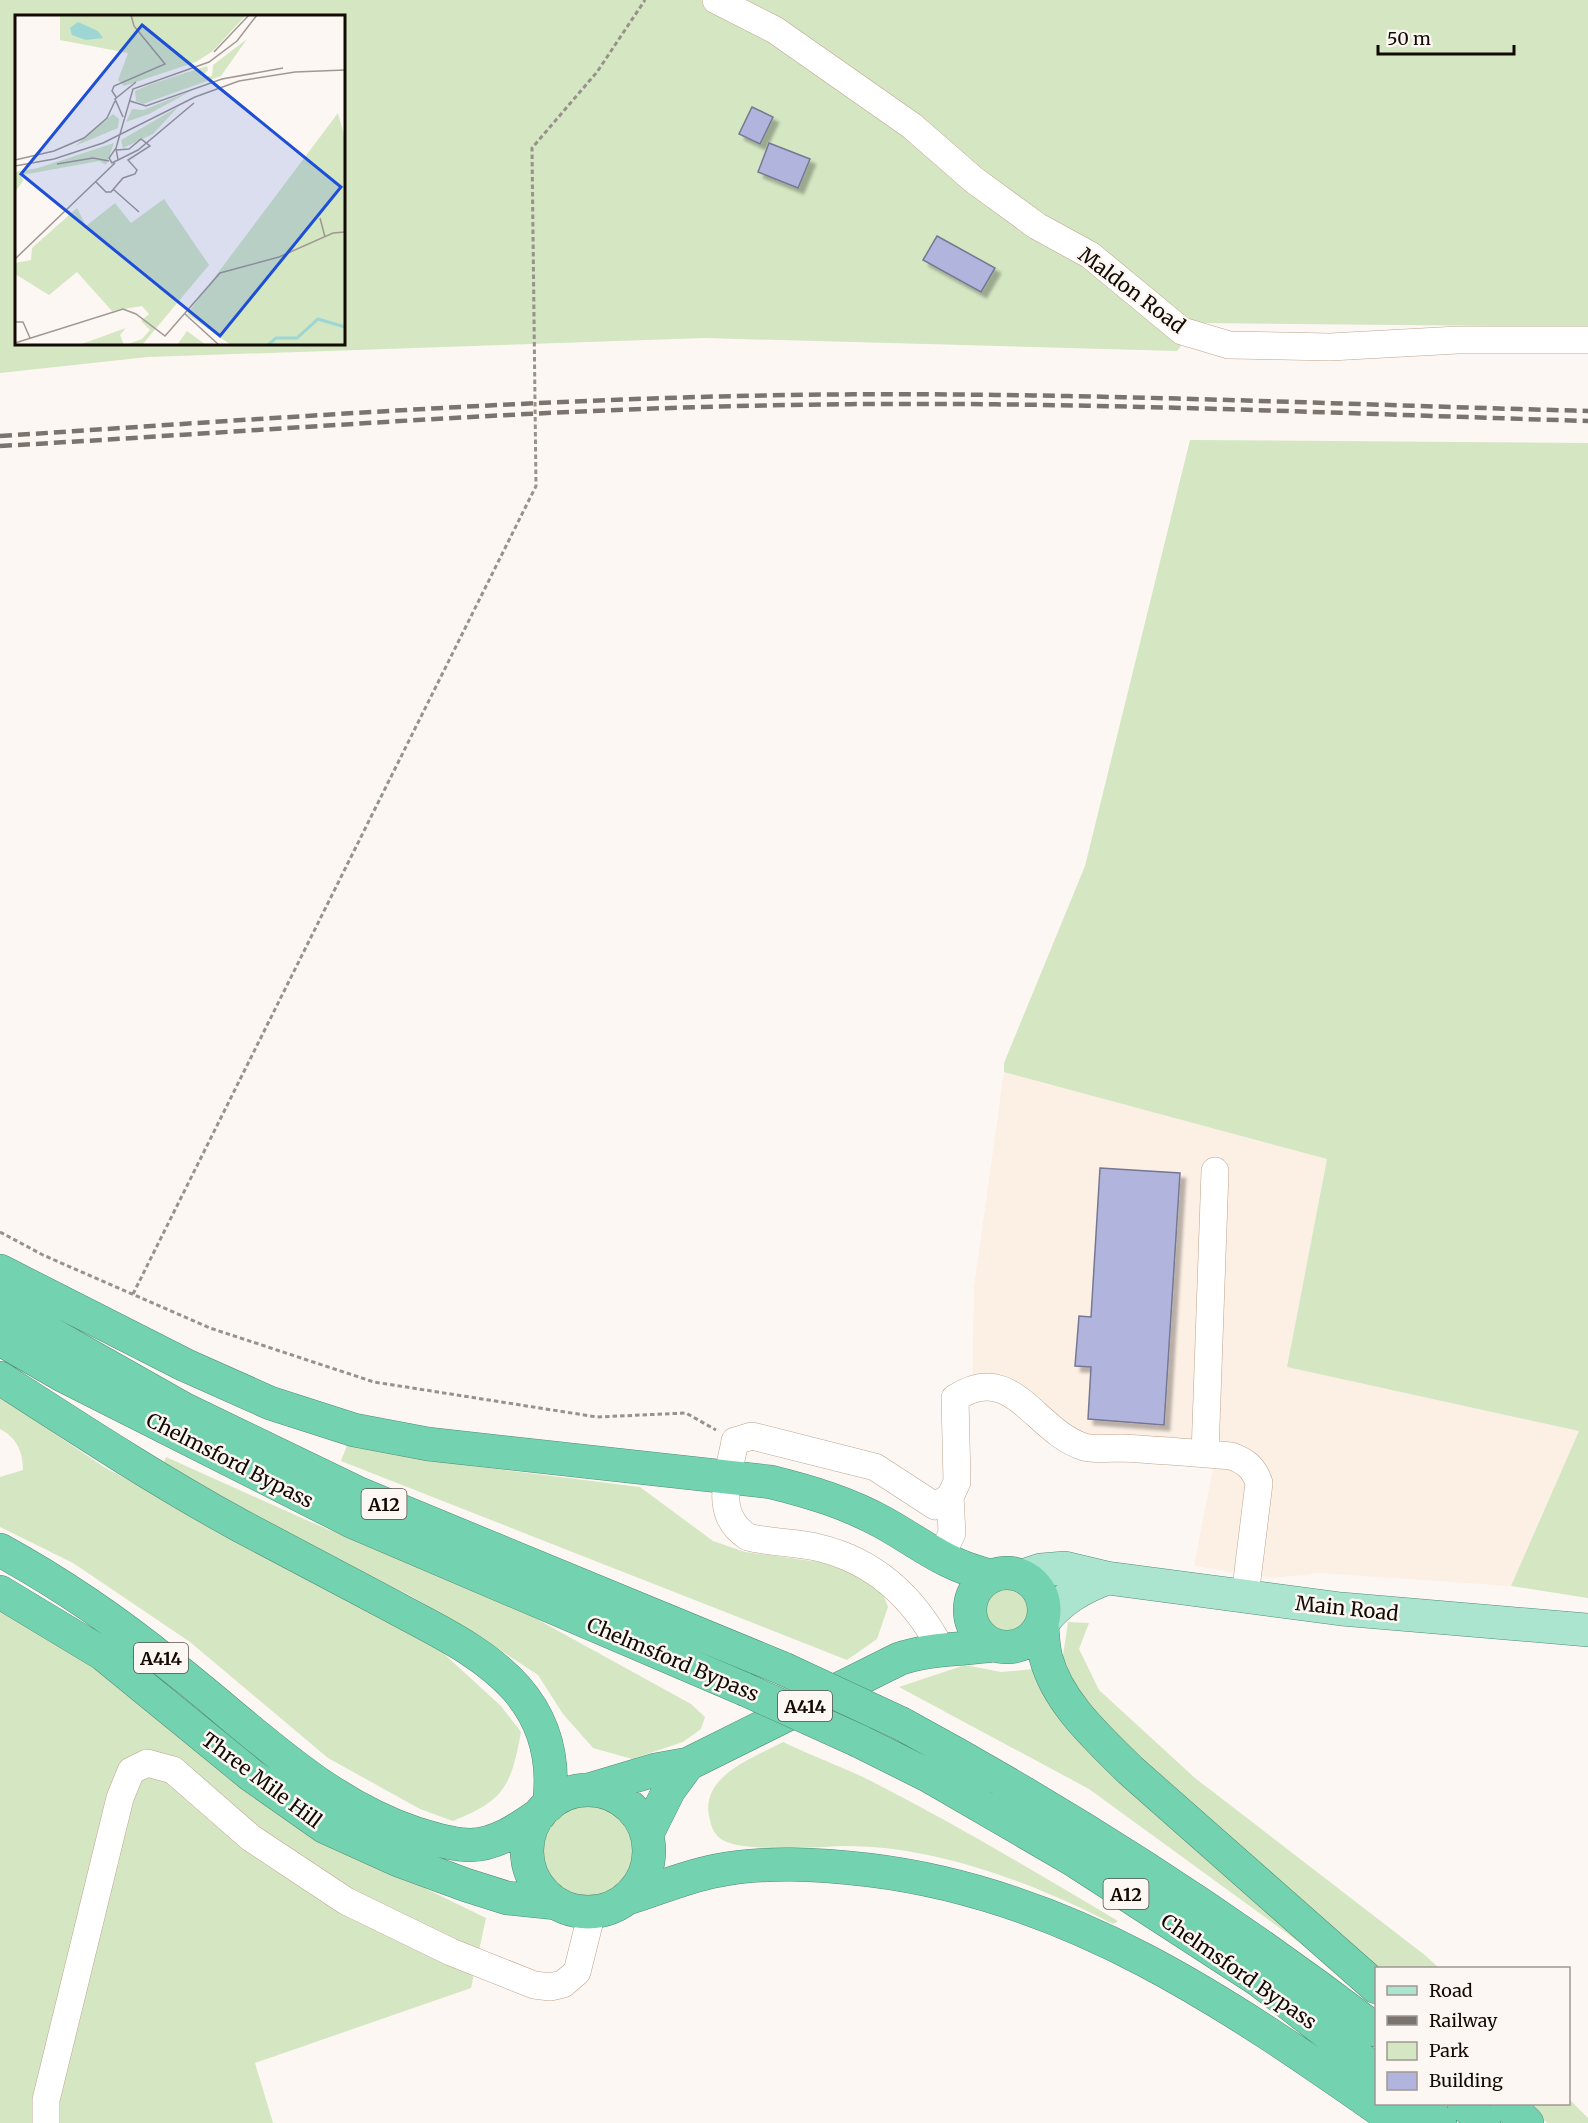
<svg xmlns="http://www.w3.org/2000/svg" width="1588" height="2123" font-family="Merriweather,serif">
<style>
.built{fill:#fcefe4}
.green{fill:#d4e6c2;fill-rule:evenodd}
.building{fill:#b1b5dd;stroke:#767893;stroke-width:1.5;filter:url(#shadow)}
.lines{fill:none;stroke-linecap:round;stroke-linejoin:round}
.minor-casing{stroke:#bca48f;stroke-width:28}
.major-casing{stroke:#518d74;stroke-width:34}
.highway-casing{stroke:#518d74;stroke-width:34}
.path{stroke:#98918c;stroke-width:3;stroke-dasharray:4.5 3;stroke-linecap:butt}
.minor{stroke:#fff;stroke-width:27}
.major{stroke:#abe5d0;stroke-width:33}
.highway{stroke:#73d3b0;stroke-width:33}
.rail{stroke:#7b736e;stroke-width:4.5;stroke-dasharray:12 6;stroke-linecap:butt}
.highway-bridge-casing{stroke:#518d74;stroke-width:34;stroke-linecap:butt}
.highway-bridge{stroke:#73d3b0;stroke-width:33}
.labels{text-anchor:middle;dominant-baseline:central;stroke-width:5;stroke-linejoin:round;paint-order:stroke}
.shield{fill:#fdf7f3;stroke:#59514c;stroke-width:1.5}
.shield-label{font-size:18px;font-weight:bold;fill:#130a04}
.street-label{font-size:20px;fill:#130a04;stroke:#fdf7f3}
.inset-river{fill:none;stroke:#9ed6d6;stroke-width:3}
.inset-road{fill:none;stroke:#9f9893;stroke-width:1.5}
.view{fill:#1d4ed8;fill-opacity:0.15;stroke:#1d4ed8;stroke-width:3}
.inset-edge{fill:none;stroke:#130a04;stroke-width:3}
</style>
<defs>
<filter id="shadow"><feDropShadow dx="5.5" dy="5.5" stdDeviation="1.5" flood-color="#0004"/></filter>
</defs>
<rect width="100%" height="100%" fill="#fdf7f3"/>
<path class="built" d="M1004,1072L1327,1159L1287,1367L1579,1431L1511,1586L1320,1573L1273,1578L1194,1566L1214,1463L1090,1461L994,1399L972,1401L974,1287Z"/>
<path class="green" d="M0,0H1588V327L1199,323L1177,351L705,338L148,357L0,373ZM16,16H344V344H16Z
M1190,440L1588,443V1598L1511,1586L1579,1431L1287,1367L1327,1159L1004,1072V1063L1085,866Z
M0,1397L104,1467L430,1641L501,1706L521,1732C511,1786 505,1800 453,1821L420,1809L328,1758L190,1642L73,1563L0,1527V1477L23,1470C23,1452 17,1438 0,1429Z
M349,1440L473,1466L640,1487L713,1541L745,1552L827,1563L868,1578L883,1594L888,1607L877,1639L847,1660L341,1461Z
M166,1457L313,1523L533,1617L691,1704L705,1717L701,1729L683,1742L632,1759L593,1748L563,1714L538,1675L468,1629L409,1595L250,1518L161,1468Z
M984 1611a24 24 0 1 1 48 0a24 24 0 1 1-48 0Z
M0,1607L70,1650L128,1690L314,1834L486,1918L471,1988L255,2063L273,2123H0Z
M1068,1622L1089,1623L1079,1649L1099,1690L1195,1778L1426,1956L1439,1968H1376L1325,1961L1089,1789L899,1687L965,1665L1001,1672L1034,1669L1062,1662Z
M783,1742C812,1756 843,1767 871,1781C956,1824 1037,1873 1118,1921L1113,1924C1034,1883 934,1845 843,1846C818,1847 740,1853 721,1839C713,1833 711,1826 709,1816C701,1775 755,1757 783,1742Z
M539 1852a48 48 0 1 1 96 0a48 48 0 1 1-96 0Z
M1569,2099L1588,2118V2123H1547L1526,2104H1568Z"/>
<path class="building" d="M752,107L773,117L760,144L739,134Z
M769,143L810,159L798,188L758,172Z
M937,236L995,268L981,292L923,260Z
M1100,1168L1180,1173L1164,1425L1088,1419L1091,1367L1075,1366L1079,1316L1091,1317Z"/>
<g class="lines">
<g class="minor-casing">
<path id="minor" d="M716,0L775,30L912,126L974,180L1037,226L1090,255L1182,331L1229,345L1330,347L1458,340H1588
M1205,1454L1215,1171
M940,1559L952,1533L950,1497
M942,1651C916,1600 877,1562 820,1548C797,1542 771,1543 748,1537C712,1514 729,1475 735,1441L752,1436L875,1467L935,1506L950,1497L957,1482L955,1398C1013,1360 1034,1431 1084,1447C1095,1450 1110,1448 1121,1448C1158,1450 1195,1453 1231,1456C1246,1461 1254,1468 1259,1483L1245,1596
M46,2123V2100L120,1798L131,1771L147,1763L173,1770L251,1838L346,1901L451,1952L534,1985L550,1987L563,1984L577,1972L592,1912"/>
</g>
<g class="major-casing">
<path id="major" d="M1023,1576L1041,1570L1065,1568L1107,1578L1341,1609L1588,1630
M1044,1621C1061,1599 1082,1588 1107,1578"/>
</g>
<g class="highway-casing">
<path id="highway" d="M0,1271L185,1365L270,1403L354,1430L428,1444L771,1482C811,1492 848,1503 884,1523C923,1545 945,1565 991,1576
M0,1305L184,1409L360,1494L784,1669
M0,1339L62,1375L351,1521L744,1689
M0,1378C79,1429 157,1480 239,1525C290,1552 341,1579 392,1606C434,1629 483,1651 516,1688C546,1722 555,1761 549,1805
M0,1550C60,1583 117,1622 170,1665C249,1726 320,1802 417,1834C435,1839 452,1845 470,1845C496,1845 520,1828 540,1814
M970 1610a37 37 0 1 1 74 0a37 37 0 1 1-74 0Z
M0,1592L103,1654L251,1775L325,1827L398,1860L466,1885L507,1898L556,1903
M1042,1625C1043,1636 1043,1647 1046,1658C1058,1703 1098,1738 1130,1770L1376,1987
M902,1724C1068,1814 1227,1916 1376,2030
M859,1741L929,1776L1072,1859L1260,1981L1376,2071
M588,1790L655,1770L688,1764L899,1659C930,1648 963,1650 995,1645
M527 1851a61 61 0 1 1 122 0a61 61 0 1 1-122 0Z
M647,1834L669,1790L688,1764
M628,1898C657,1889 685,1877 715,1871C765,1861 818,1864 869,1870C1075,1895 1233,2007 1399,2123
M1417,2104L1440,2123
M1464,2104L1484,2123
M1507,2104L1527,2123"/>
</g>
<path class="path" d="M0,1232L43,1255L210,1328L374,1382L597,1417L686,1413L716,1430
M133,1294L536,486L532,148L597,72L645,0"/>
<use href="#minor" class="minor"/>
<use href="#major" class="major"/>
<use href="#highway" class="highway"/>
<path class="rail" d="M0,436C263,419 526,399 790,395C1056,391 1322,404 1588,411
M0,446C263,431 526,409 790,405C1056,400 1322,413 1588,421"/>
<g class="highway-bridge-casing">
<path id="highway-bridge" d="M784,1669L902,1724
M744,1689L859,1741"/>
</g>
<use href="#highway-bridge" class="highway-bridge"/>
</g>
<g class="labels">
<g class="shield">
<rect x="361.5" y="1489" width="45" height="30" rx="4.5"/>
<rect x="134" y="1643" width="54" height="30" rx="4.5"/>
<rect x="778" y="1691" width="54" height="30" rx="4.5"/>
<rect x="1103.5" y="1879" width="45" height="30" rx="4.5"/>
</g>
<g class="shield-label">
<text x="384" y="1504">A12</text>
<text x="161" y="1658">A414</text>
<text x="805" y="1706">A414</text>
<text x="1126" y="1894">A12</text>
</g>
<g class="street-label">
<text transform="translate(1132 290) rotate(37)">Maldon Road</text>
<text transform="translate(230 1460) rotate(27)">Chelmsford Bypass</text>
<text transform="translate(1347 1608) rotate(6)">Main Road</text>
<text transform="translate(673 1659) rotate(23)">Chelmsford Bypass</text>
<text transform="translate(262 1780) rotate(37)">Three Mile Hill</text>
<text transform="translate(1239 1971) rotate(35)">Chelmsford Bypass</text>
</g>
</g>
<g transform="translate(15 15)">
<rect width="330" height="330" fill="#fdf7f3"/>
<path d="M45,0H231L198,36L181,47L109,71L103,65L113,38L45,25ZM232,24L206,61L128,89L121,86L120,76L136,69L192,51L193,55L186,62L197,61L198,50ZM176,76L134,99L111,107L117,94L128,95ZM163,92L138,119L108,133L106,125ZM323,98L330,124V330H216L172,299ZM98,99L104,104L103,113L60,131ZM99,128L91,150L84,146L7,160L8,166L0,177V157L23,153ZM149,184L194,250L127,330H110L127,324L135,315L126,306L134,299L127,291L97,296L62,257L34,280L0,259V248L16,245L17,233L62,193L71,211L100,188L116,208ZM111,313L105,320L109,330H64ZM172,316L191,330H162Z" fill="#d4e6c2"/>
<path d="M63,7L83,16L88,23L71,25L57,20L55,13Z" fill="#9ed6d6"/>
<path class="inset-river" d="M253,330L261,323H282L303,304L330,312"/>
<path class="inset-road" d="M199,37L234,0M101,82L97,76L99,71L150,49L119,11L116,0M115,86L131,91L207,64L268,53M108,102L100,84L121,67M101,133L94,143L97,148L103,145L101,133L118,74L194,47L222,26L242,0M0,145L39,136L69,123L92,103L100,86M103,145L123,135L179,88M42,149L78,143L94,146M0,151L39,144L88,128L180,82L224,66L280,57L330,55M81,167L91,177H96L108,163L120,159L122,155L113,145L135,131L126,124L114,134L102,135M98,174L124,197M305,203L310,222M0,244L100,148M170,299L204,330M0,307H8L15,323M0,328L108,294L121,299L150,321L205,258L264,242L318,218L330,217"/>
<path class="view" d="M127,10L326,172L205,321L6,159Z"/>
<rect width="330" height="330" class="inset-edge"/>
</g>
<rect x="1375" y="1967" width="195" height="138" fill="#fdf7f3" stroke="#9f9893" stroke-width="1.5"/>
<rect x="1387" y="1986" width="30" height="9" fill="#abe5d0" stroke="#9f9893" stroke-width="1.5"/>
<text x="1429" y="1997" font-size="18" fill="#130a04">Road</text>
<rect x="1387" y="2016" width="30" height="9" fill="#7b736e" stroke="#9f9893" stroke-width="1.5"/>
<text x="1429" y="2027" font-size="18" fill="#130a04">Railway</text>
<rect x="1387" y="2042" width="30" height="18" fill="#d4e6c2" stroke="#9f9893" stroke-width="1.5"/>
<text x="1429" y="2057" font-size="18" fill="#130a04">Park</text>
<rect x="1387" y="2072" width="30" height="18" fill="#b1b5dd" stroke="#9f9893" stroke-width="1.5"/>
<text x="1429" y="2087" font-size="18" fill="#130a04">Building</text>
<path d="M1378 45v9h136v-9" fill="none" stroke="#130a04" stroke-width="3"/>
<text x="1387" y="45" font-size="18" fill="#130a04" stroke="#fdf7f3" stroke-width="4.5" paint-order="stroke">50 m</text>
</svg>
